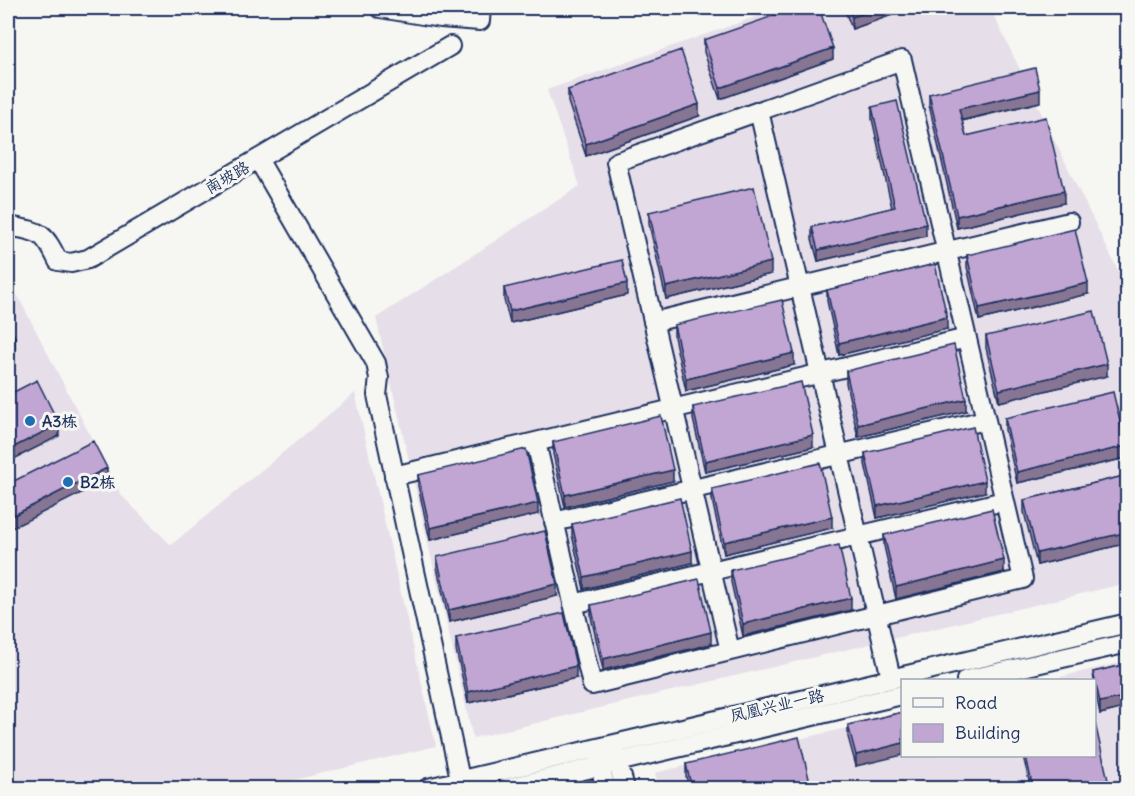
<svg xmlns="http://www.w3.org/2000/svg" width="1135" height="796" font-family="Delius,'LXGW WenKai TC',sans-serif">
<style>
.built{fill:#e6dee9}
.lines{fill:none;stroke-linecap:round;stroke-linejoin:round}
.minor-casing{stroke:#1b2f5e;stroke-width:22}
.minor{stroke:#f6f6f2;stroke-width:18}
.wall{fill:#a68fb5;stroke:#1b2f5e;stroke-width:1.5}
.shaded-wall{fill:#877494;stroke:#1b2f5e;stroke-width:1.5}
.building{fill:#c1a6d3;stroke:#1b2f5e;stroke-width:1.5}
.poi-dot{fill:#1f6fb2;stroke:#f6f6f2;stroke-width:2}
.labels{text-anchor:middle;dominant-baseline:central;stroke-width:6;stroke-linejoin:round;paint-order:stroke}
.street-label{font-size:16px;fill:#1b2f5e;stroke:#f6f6f2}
.poi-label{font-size:16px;font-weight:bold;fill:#1b2f5e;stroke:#f6f6f2;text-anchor:start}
</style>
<rect width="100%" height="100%" fill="#f6f6f2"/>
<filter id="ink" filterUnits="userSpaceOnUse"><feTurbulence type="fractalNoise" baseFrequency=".0167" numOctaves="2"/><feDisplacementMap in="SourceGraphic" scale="12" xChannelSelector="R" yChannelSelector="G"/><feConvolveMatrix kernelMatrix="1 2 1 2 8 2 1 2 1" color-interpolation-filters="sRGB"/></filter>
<g filter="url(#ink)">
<path class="built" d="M781,8H990L1127,289V583L473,738L376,318L580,186L547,90Z
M8,277L121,495L171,545L355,393L436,746L260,788H8Z
M1127,661V788H659L655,773L902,715V756H1094V680H1048Z"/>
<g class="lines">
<g class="minor-casing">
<path id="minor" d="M380,8L441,18L480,21L481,8
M759,111L891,678
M258,159L376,363L379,378L377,395L462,788
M8,226C40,232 43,230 58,261L71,263L88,259L450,46
M653,322L1069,222
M536,442L592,685L1023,579L902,60L616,162L730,651
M394,476L967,338
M554,522L985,420
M573,604L1004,501
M966,680L1128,643
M615,753L625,788
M597,756L606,788
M428,788L1128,623
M507,788L902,695"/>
</g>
<use href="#minor" class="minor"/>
</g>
<path class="wall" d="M844,8H912L852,29Z
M704,40L833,59L720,99L704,52Z
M568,90L699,116L586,156L568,102Z
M929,94L1040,102L962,121L966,136L1064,203L957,228L929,105Z
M872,107L926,236L818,261L812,239V227L892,208L872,119Z
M649,212L771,274L666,299L649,224Z
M967,255L1088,294L979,320L967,267Z
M504,288L627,295L510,323L504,300Z
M827,290L947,329L839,355L827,301Z
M674,325L794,365L686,391L674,337Z
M986,336L1107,376L999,402L986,348Z
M846,371L966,411L858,437L846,383Z
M693,407L813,447L705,472L693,419Z
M1005,418L1126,458L1017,483L1005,430Z
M553,442L673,481L565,507L553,454Z
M865,453L985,492L877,518L865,464Z
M418,475L538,514L430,540L418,486Z
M1128,475V543L1037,565L1024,512V500Z
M712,489L832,528L724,554L712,500Z
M572,524L692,563L584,589L572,535Z
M884,535L1004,572L896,599L884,546Z
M437,557L557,596L449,622L437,568Z
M731,570L851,610L743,636L731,582Z
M591,605L711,644L603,670L591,617Z
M456,638L576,678L468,703L456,650Z
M1128,664V707L1100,714L1095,689L1093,672Z
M903,712L856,766L848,737V725Z
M1023,756H1095L1110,789H1031Z
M686,764L811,787L828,789H689L686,776Z"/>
<path class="shaded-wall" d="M879,8H912L852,29V17Z
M833,48V59L720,99V88Z
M1040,90V102L959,121V109Z
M699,104V116L586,156V144Z
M1064,191V203L957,228V216Z
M926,224V236L818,261V250Z
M771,262V274L666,299V287Z
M627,283V295L510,323V311Z
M1088,283V294L979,320V308Z
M947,317V329L839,355V343Z
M15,337V349L8,352V341Z
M794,353V365L686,391V379Z
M1107,364V376L999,402V390Z
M966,399V411L858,437V425Z
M59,424V436L8,462V450Z
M813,435V447L705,472V461Z
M1126,446V458L1017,483V472Z
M107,468V480L8,530V518Z
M673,470V481L565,507V495Z
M985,481V492L877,518V506Z
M538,503V514L430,540V528Z
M832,517V528L724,554V542Z
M1128,532V543L1037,565V553Z
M692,551V563L584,589V577Z
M1004,560V572L896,599V587Z
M557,584V596L449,622V610Z
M851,598V610L743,636V624Z
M711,632V644L603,670V659Z
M576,666V678L468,703V692Z
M1128,696V707L1100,714V702Z
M903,743V755L856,766V755Z"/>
<path class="building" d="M796,8H819L833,48L720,88L704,40Z
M848,8H879L852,17Z
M681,50L699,104L586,144L568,90Z
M1035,68L1040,90L959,109L966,136L1046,117L1064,191L957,216L929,94Z
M897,101L926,224L818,250L812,227L895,207L872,107Z
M754,187L771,262L666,287L649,212Z
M1075,229L1088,283L979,308L967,255Z
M622,260L627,283L510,311L504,288Z
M935,264L947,317L839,343L827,290Z
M782,300L794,353L686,379L674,325Z
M1094,311L1107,364L999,390L986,336Z
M8,323L15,337L8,341Z
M954,345L966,399L858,425L846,371Z
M37,380L59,424L8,450V395Z
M801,382L813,435L705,461L693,407Z
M1113,392L1126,446L1017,472L1005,418Z
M661,416L673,470L565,495L553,442Z
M973,427L985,481L877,506L865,453Z
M93,441L107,468L8,518V484Z
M526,449L538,503L430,528L418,475Z
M820,463L832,517L724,542L712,489Z
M1128,475V532L1037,553L1024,500Z
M680,498L692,551L584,577L572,524Z
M992,509L1004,560L896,587L884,535Z
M545,531L557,584L449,610L437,557Z
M839,545L851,598L743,624L731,570Z
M699,579L711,632L603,659L591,605Z
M564,613L576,666L468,692L456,638Z
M1128,664V696L1100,702L1093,672Z
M903,712V743L856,755L848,725Z
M1095,723L1110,789H1033L1026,756H1095Z
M799,737L811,787L827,783L828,789H692L686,764Z"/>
</g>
<g class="poi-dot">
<circle cx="30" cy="421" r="6"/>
<circle cx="68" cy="482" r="6"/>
</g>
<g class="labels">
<g class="street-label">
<text transform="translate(227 177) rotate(-30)">南坡路</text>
<text transform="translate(777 705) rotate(-13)">凤凰兴业一路</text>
</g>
<g class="poi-label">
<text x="42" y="421">A3栋</text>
<text x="80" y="482">B2栋</text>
</g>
</g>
<rect width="1135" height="796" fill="none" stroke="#f6f6f2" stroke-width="30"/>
<rect x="15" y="15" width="1105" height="766" fill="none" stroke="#1b2f5e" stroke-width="2" filter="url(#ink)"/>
<rect x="901" y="679" width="195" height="78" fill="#f6f6f2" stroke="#9ea6b7" stroke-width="1.5"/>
<rect x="913" y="698" width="30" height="9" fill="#f6f6f2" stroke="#9ea6b7" stroke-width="1.5"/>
<text x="955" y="709" font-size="18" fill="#1b2f5e">Road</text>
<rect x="913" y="724" width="30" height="18" fill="#c1a6d3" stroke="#9ea6b7" stroke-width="1.5"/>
<text x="955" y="739" font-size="18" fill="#1b2f5e">Building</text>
</svg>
